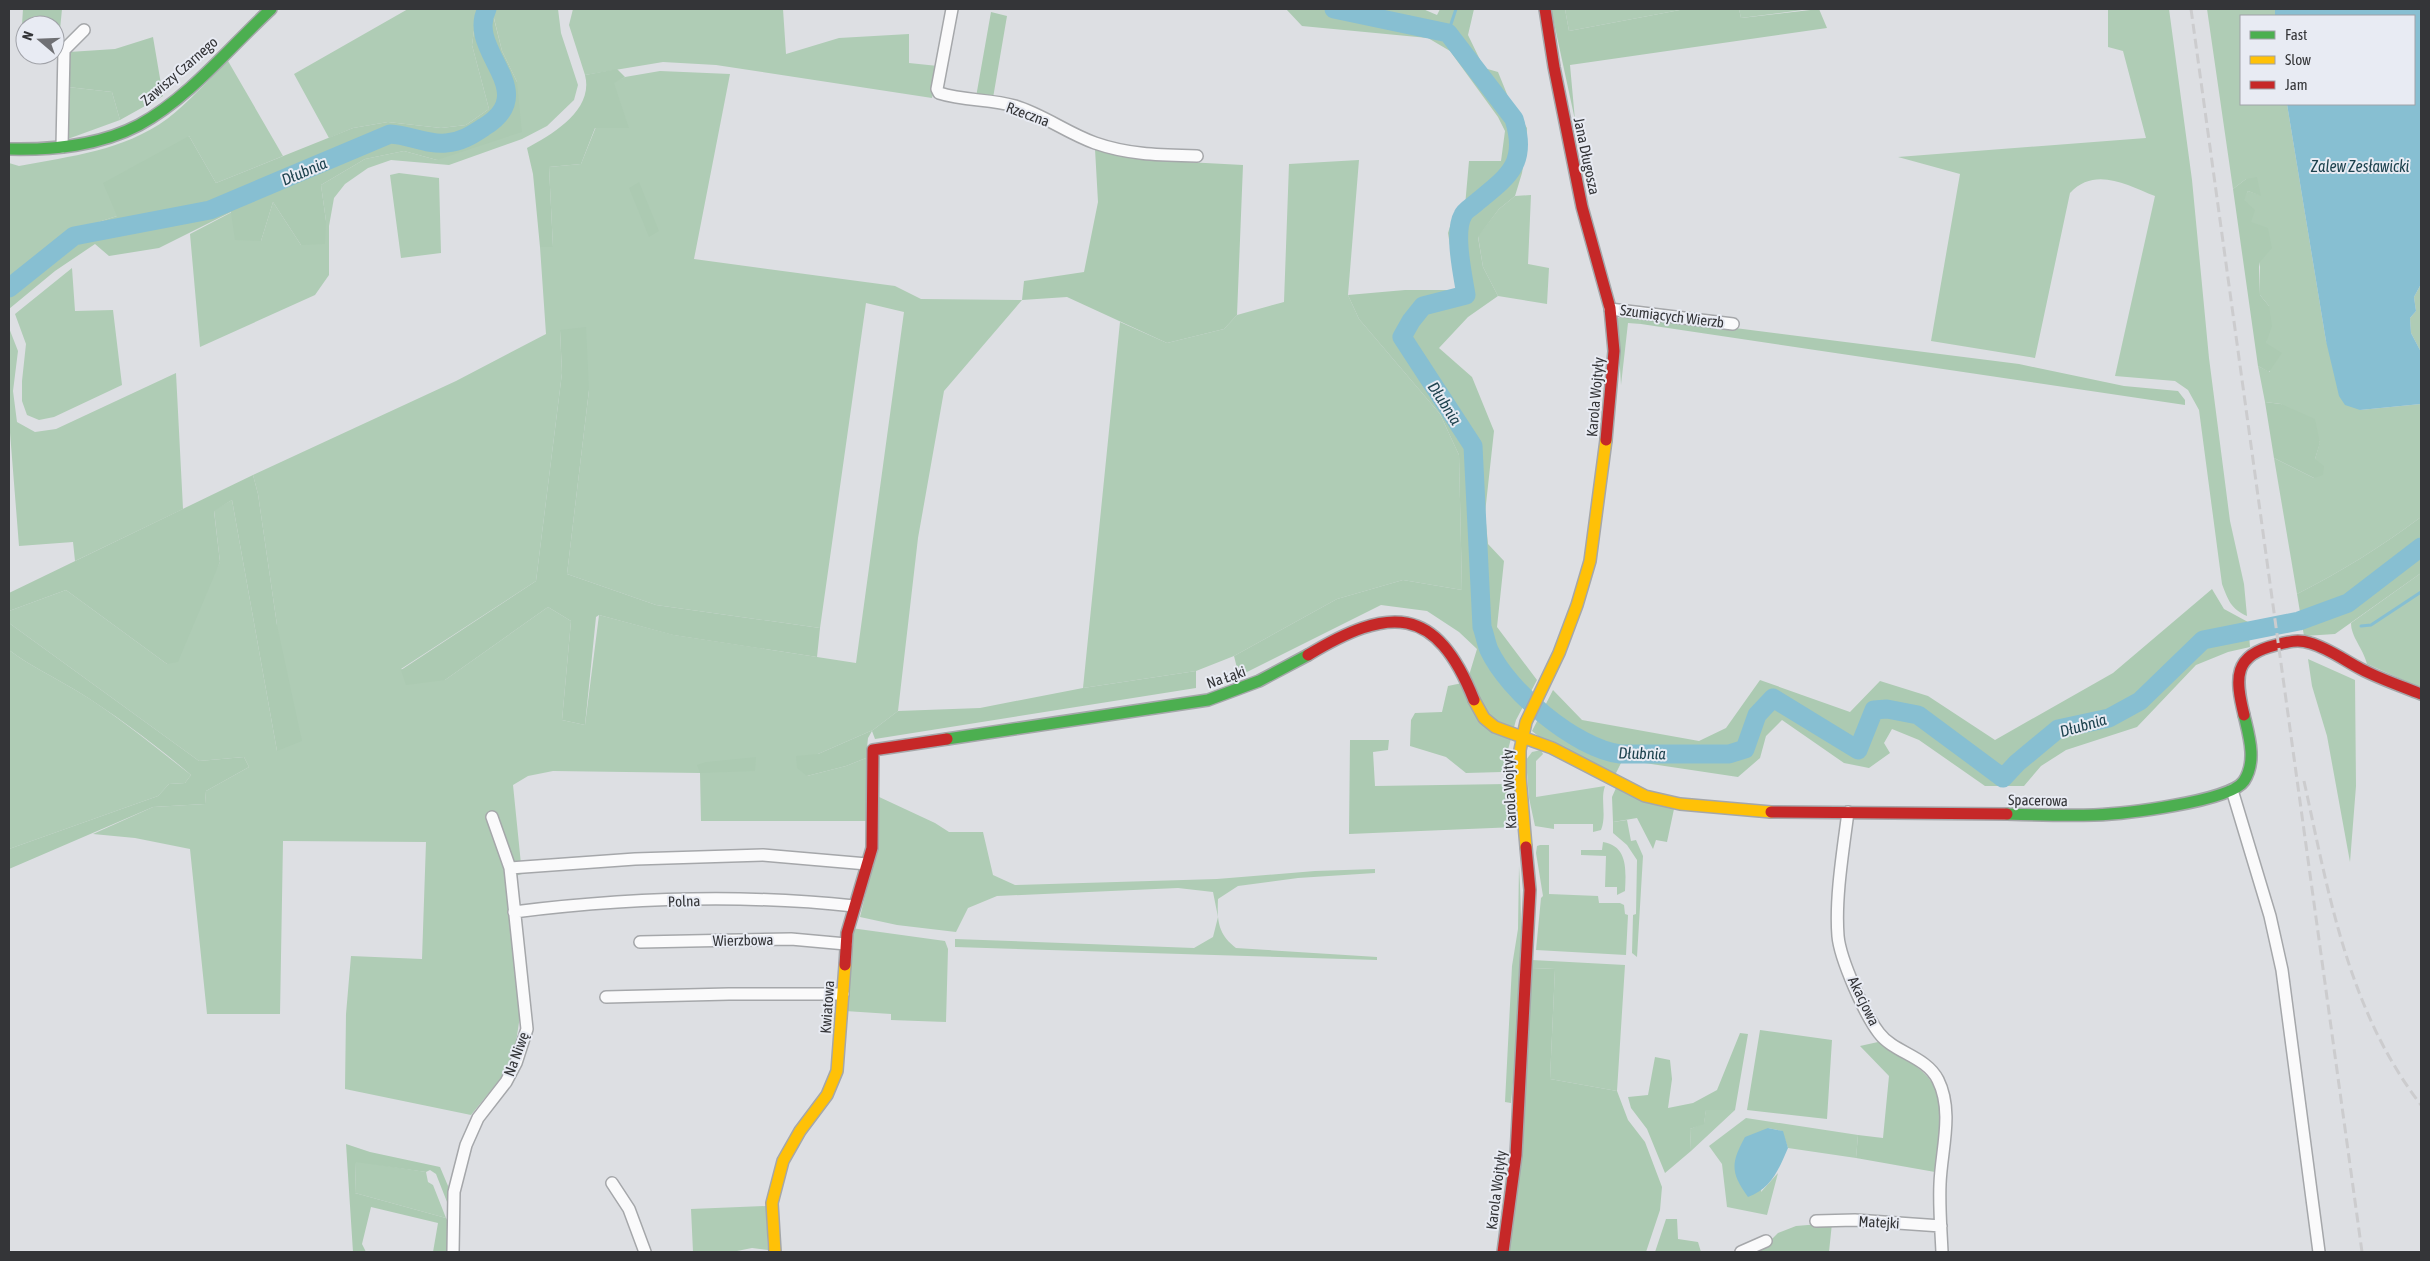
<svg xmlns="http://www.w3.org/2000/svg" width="2430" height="1261" font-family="'Asap Condensed',sans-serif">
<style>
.green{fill:#afccb5;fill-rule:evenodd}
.forest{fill:#accab2}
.water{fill:#87bfd2}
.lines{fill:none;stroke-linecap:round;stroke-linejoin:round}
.stream{stroke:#87bfd2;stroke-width:3}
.river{stroke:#87bfd2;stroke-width:19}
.street-casing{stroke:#a5a7aa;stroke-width:14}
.fast-casing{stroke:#a5a7aa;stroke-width:14}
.slow-casing{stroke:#a5a7aa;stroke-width:14}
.jam-casing{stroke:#a5a7aa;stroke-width:14}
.street{stroke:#fafafb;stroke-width:11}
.fast{stroke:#4caf50;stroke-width:11}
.slow{stroke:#ffc107;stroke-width:11}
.jam{stroke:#c62828;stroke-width:11}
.rail{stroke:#ccccce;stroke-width:3;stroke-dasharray:10 5;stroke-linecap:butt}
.labels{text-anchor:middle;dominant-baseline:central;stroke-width:4;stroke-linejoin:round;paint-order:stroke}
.street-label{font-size:15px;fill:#343538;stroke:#e8ebf3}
.water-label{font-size:16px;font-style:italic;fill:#1d424e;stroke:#e8ebf3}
</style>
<rect width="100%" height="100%" fill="#dddfe3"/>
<path class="green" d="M408,9H477L472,45L489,109L466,125L441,128L388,122L353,128L329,138L294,74Z
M498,9H558L561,33L578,85L574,100L547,126L522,139L449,165L391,160L368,168L345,184L334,198L329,226V275L315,295L200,347L190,234L232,212L261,241L273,202L301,245L326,221L321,185L365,159L404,151L437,160L517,82L502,51L492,10Z
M573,9H783L786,54L839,38L909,34V63L938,66L932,98L716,65L663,62L585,75L569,25Z
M1565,9H1685L1569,31Z
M1739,9H1810L1741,18Z
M2108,9H2169L2192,180L2209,358L2230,521L2244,584L2247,616C2231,609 2228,600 2222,584L2199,410L2188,390L2175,381L2115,376L2155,196C2127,185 2095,166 2070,193L2035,358L1931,341L1960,174L1898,157L2146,138L2123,51L2108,47Z
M2207,9H2275V16H2241V104H2287L2326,341L2360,410L2421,404V517C2382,546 2341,572 2297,594L2274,458L2314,478L2315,459L2320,442L2281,404L2265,402L2258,366L2270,372L2266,343L2269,306L2260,295V262L2243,200L2248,191L2260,195L2246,179L2233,189Z
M228,61L283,156L216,183L189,136L117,216L80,228L9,276V163L19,166C71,156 123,151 167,119C189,102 208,80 228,61Z
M660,71L730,74L694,259L895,286L921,299L1022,300L944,391L918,538L898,711L873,730L818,754L807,776L846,766L866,758L867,821H701L700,773L553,771L528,776L513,785L522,874L508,878L520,1016L514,1055L501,1078L471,1115L345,1089L346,1014L351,956L422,959L426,842L283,841L280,1014H207L190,849L135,838L93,834L153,807L205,804L206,791L249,767L244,757L199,761L9,623V611L66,590L167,664L220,562L214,510L232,500L277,751V625L258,494L253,475L456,381L546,334L540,247H553L549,167L581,164L614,82L625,77ZM866,303L904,312L856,663L674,635L599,615L585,725L562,720L571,621L548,607L445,680L401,669L536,581L562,373L560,330L589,390L567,574L656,605L820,628Z
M68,87L112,92L120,120L65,140Z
M1359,160L1348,295L1359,319L1440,414L1459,455L1462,590L1403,580L1337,599L1234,656L1196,671L1083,688L1120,322L1167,343L1224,329L1237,315L1284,302L1289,164Z
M399,173L439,178L441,253L401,258L390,175Z
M1531,195L1528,264L1549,268L1547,304L1498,296L1483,267L1478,236L1499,209L1515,196Z
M72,268L75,311L113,310L122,385L54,417L39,420L27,415L22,401V381L26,344L15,314Z
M2421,284V352L2411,333L2410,318L2416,311L2414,297Z
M1630,315L1641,316V324L1628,323L1621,385L1617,318Z
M9,328L18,351L13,391L17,422L35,432L56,429L176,373L183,509L75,561L73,542L19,546L9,420Z
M2421,573V688L2367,664C2363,648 2351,637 2351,623Z
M9,650C30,666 54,677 77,691C118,716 154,746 191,775L185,783L169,784L158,796L9,849Z
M2308,659L2355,680L2356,786L2350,862L2327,736L2312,686Z
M1541,750L1543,754L1536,761V797L1605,786C1600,800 1607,815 1601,830L1593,832V824H1554V829L1535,826L1529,798L1526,760L1532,752Z
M877,796L935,823L949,832H983L993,875L1015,885L1217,879L1315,871L1375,869V873L1298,878L1238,886L1218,899C1217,921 1218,934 1236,948L1377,957V960L955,947V939L1194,948L1213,937L1218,917L1213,892L1178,888L997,896L968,908L956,932L897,925L860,917L876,850Z
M1627,820L1631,841L1636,840L1643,856L1637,957L1632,953L1633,915L1636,914L1637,860L1627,845L1613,833V822Z
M1603,842C1628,846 1626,870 1625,891L1617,895V887H1605L1606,856L1581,855V850H1602Z
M1540,845H1549V894L1598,896L1599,903H1620L1624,905L1625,914L1628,915L1626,955L1536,950L1541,898L1543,896L1536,853L1537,846Z
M1519,866C1524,944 1519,1025 1511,1103L1505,1102L1512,966L1518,929Z
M851,928L945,941L948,949L946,1022L891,1020V1014L845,1011Z
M1532,960L1625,965L1617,1091L1550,1079L1555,969L1532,968Z
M1706,1109L1735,1110L1691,1151L1690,1129L1704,1123Z
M1746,1118L1858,1135L1856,1158L1788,1148L1782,1131L1768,1128L1761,1192L1778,1173L1767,1215L1727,1207L1722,1164L1709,1146Z
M356,1161L426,1172L428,1182L433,1185L446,1218L355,1193Z
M766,1206L768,1250L752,1248L732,1252H693L691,1209Z"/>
<path class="forest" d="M23,9H62L59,40H55V25H25V40H21Z
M477,9H498L492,11L502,51L517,82L522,132L437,160L404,151L365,159L321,185L326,221L325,244L301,245L273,202L261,241L235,240L231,212L159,248L109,256L95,244L55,271L9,309V276L80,228L117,216L103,183L189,136L216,183L353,128L388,122L441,128L466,125L489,109L472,45Z
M1286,9H1423L1437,15L1440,9H1474L1468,35L1484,68L1498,72L1511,104L1527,128L1526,148L1522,173L1515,196L1499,209L1478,237L1483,267L1498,296L1468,317L1439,348L1472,377L1494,431L1485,513L1488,544L1504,561L1497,627L1537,680L1516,720L1502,772L1466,773L1446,757L1410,746L1411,720L1415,713L1442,712L1448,686L1467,682L1477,649L1459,632L1427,611L1381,605L1239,676L1234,656L1337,599L1403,580L1462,590L1459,455L1440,414L1359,319L1348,295L1405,290H1457L1448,233L1453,217L1465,206L1469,161H1501L1505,131L1498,117L1450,51L1428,38L1302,26Z
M1551,9H1565L1569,31L1685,9H1739L1741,18L1819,9L1827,28L1570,65L1575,120Z
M991,12L1007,16L993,98L976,97Z
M153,37L163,96L120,120L112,92L68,87L69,52L115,49Z
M617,69L625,77L614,83L629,128H595L581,164L549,167L553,247H540L533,174L527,148C553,134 594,110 585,75Z
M1095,149L1149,160L1243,165L1237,315L1224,329L1167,343L1067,297L1022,300L1024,281L1084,272L1098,202Z
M2257,177L2261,196L2248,191L2244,200L2255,210L2251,222L2268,228L2272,248L2260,262L2259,267L2260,295L2269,306L2272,326L2266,343L2282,353L2269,372L2258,366L2233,189L2246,179Z
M639,182L659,231L649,237L629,188Z
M1641,316L2019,364L2124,386L2178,391L2185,400V405L1641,324Z
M586,327L589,390L567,574L656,605L820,628L817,657L673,635L599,615L596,617L585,725L562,720L571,621L548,607L445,680L406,685L401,670L536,581L562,373L560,330Z
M2265,402L2281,404L2315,419L2320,443L2315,459L2324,466L2323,475L2314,478L2274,458Z
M253,475L258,494L277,625L302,741L277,751L232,500L214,511L220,562L178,662L167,664L66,590L9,611V593Z
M2421,517V573L2335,634L2304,636L2297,594C2341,572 2382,546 2421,517Z
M2212,589L2224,609L2248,622L2250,647L2228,652L2196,665L2137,727L2066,750L2041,766L2024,786H1985L1919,740L1892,729L1884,743L1890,753L1869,768L1844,763L1782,720L1766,736L1760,758L1738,777L1638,762L1621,763L1615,775L1543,740L1532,731L1553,690L1582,720L1699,741L1726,728L1760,680L1850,712L1880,681L1928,696L1995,740L2113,673Z
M9,623L199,761L244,757L249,767L206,791L205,804L153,807L9,869V849L158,796L169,784L185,783L191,775C156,745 117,716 77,691C54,677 30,666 9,650Z
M1196,671V688L875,739L872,731L868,738L866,758L846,766L807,776L797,768L796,756L818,754L873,730L898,711L980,708L1083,688Z
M1350,740H1389L1388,750L1373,752L1375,786L1508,784L1511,811L1516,827L1349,834Z
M756,757L755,771L700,773L697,765L706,762Z
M1616,788L1674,809L1667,842L1656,840L1653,849L1637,818L1613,822L1612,797Z
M1532,968L1555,969L1550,1079L1617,1091L1628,1120L1645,1142L1662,1187L1660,1210L1646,1252H1506Z
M1760,1030L1832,1040L1827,1119L1747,1110Z
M1740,1033L1748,1034L1735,1110H1706L1704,1124L1690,1129L1691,1151L1665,1173L1647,1129L1631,1108L1628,1097L1648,1095L1655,1057L1670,1060L1672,1079L1668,1108L1693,1103L1717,1090Z
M1878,1042C1905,1058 1940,1075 1942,1110C1944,1129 1938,1152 1935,1172L1856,1158L1858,1135L1883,1138L1889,1076L1860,1046Z
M346,1144L370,1152L440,1167L451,1193L449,1207L436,1174L430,1170L426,1172L356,1162L355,1193L446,1218L451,1226L450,1252H433L438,1223L371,1207L362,1244L366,1252H353Z
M1666,1219H1677L1678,1239L1698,1242L1701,1252H1655Z
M1832,1223L1829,1252H1759L1778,1233L1796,1226Z"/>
<path class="water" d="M2275,9H2421V284L2414,297L2416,311L2410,318L2411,333L2421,352V404L2360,410L2345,405L2339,396L2326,341L2287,104H2414V16H2275Z
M1768,1128L1783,1131L1788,1148C1779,1169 1771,1189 1748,1197C1730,1172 1731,1163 1745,1137Z"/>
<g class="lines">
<path class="stream" d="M1448,33L1456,9
M2361,626L2371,625L2421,592"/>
<path class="river" d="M1334,9L1448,33L1514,119C1528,163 1509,176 1477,202C1473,206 1465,210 1463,215C1453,232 1463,276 1466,295L1423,306L1411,321L1402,337L1473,446L1482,627C1485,635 1486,643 1489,650C1508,691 1575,748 1620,754H1729L1745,749L1757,715L1773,698L1858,750L1874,710L1887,709L1918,715L2003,778L2017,763L2058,729L2109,718L2140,701L2203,640L2299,621L2348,603L2421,547
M9,288L74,236L210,210L390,134C410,135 427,145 446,143C461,142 472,135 484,127C543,91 465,51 487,9"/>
<g class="street-casing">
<path id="street" d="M952,9L937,89L939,93C964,101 990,99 1015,106C1044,115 1067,133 1095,143C1129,155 1162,155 1197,156
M62,147L64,50L84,30
M1610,309L1733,324
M2232,790L2270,916L2282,970L2319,1252
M1848,812C1843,851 1835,898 1838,936C1840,959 1865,1015 1879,1033C1894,1053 1926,1056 1938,1080C1954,1112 1941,1151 1940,1184C1939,1207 1941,1230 1942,1252
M510,868L635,859L763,855L867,864
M514,912C626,898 742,894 854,906
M640,942L791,939L846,944
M606,997L729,994H843
M612,1183L629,1209L645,1252
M1816,1221L1855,1220L1941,1226
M453,1252L454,1192L466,1145L478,1118L506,1082L516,1063L527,1029L510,868L492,817
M1741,1252L1766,1241"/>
</g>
<g class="fast-casing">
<path id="fast" d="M9,149C53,150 99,146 139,125C190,97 229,48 271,9
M947,739L1208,700L1259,681L1308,655
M2007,814C2036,815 2065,816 2094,815C2121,814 2230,802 2244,781C2257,761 2249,736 2244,715"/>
</g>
<g class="slow-casing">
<path id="slow" d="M1474,700L1484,718L1495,727L1552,748L1645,796L1680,804L1771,812
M1526,847L1520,777V750L1526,722L1559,653L1577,605L1590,561L1606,440
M775,1252L772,1203L783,1161L800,1131L827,1095L837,1071L845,965"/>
</g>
<g class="jam-casing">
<path id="jam" d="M1545,9L1554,67L1582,207L1610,308L1614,351L1606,440
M1308,655C1389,606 1436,604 1474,700
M2244,715C2235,678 2233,655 2276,645C2287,642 2298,639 2310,643C2328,648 2344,660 2361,669C2380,679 2401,686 2421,694
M1771,812L2007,814
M845,965L847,933L872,848L873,750L947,739
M1503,1252L1516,1155L1530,890L1526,847"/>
</g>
<use href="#street" class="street"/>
<use href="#fast" class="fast"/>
<use href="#slow" class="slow"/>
<use href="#jam" class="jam"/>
<path class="rail" d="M2191,9L2362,1252
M2304,781C2329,895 2348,1010 2421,1105"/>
</g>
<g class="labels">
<g class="street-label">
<text transform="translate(179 71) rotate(-41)">Zawiszy Czarnego</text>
<text transform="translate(1028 114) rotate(20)">Rzeczna</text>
<text transform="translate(1587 156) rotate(78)">Jana Długosza</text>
<text transform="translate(1672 316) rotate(7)">Szumiących Wierzb</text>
<text transform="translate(1595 397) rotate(-85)">Karola Wojtyły</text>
<text transform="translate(1226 677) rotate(-19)">Na Łąki</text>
<text transform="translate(1509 789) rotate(-93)">Karola Wojtyły</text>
<text transform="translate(2038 800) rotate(1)">Spacerowa</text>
<text transform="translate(684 901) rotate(-2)">Polna</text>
<text transform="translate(743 940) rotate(-1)">Wierzbowa</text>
<text transform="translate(1864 1001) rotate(64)">Akacjowa</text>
<text transform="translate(827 1007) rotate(-86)">Kwiatowa</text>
<text transform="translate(516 1054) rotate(-70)">Na Niwę</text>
<text transform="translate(1496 1190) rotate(-83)">Karola Wojtyły</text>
<text transform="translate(1879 1222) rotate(3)">Matejki</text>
</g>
<g class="water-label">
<text x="2360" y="166">Zalew Zesławicki</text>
<text transform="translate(304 171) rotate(-23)">Dłubnia</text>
<text transform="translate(1445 403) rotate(57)">Dłubnia</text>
<text transform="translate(2083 725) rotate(-16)">Dłubnia</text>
<text transform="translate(1642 753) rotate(1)">Dłubnia</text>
</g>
</g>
<rect width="2430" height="1261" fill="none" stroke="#343538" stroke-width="20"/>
<rect x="2240" y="15" width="175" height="90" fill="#e8ebf3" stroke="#a0a2a8"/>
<rect x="2250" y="31" width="25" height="8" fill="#4caf50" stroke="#a0a2a8"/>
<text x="2285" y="40" font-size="15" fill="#343538">Fast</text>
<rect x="2250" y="56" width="25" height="8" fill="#ffc107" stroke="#a0a2a8"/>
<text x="2285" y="65" font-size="15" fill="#343538">Slow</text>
<rect x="2250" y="81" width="25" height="8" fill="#c62828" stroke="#a0a2a8"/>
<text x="2285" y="90" font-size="15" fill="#343538">Jam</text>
<g transform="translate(40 40) rotate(289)"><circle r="24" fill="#e8ebf3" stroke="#a0a2a8"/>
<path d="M0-4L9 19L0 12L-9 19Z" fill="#6f7074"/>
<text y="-8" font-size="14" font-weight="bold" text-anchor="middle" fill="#343538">N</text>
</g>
</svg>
